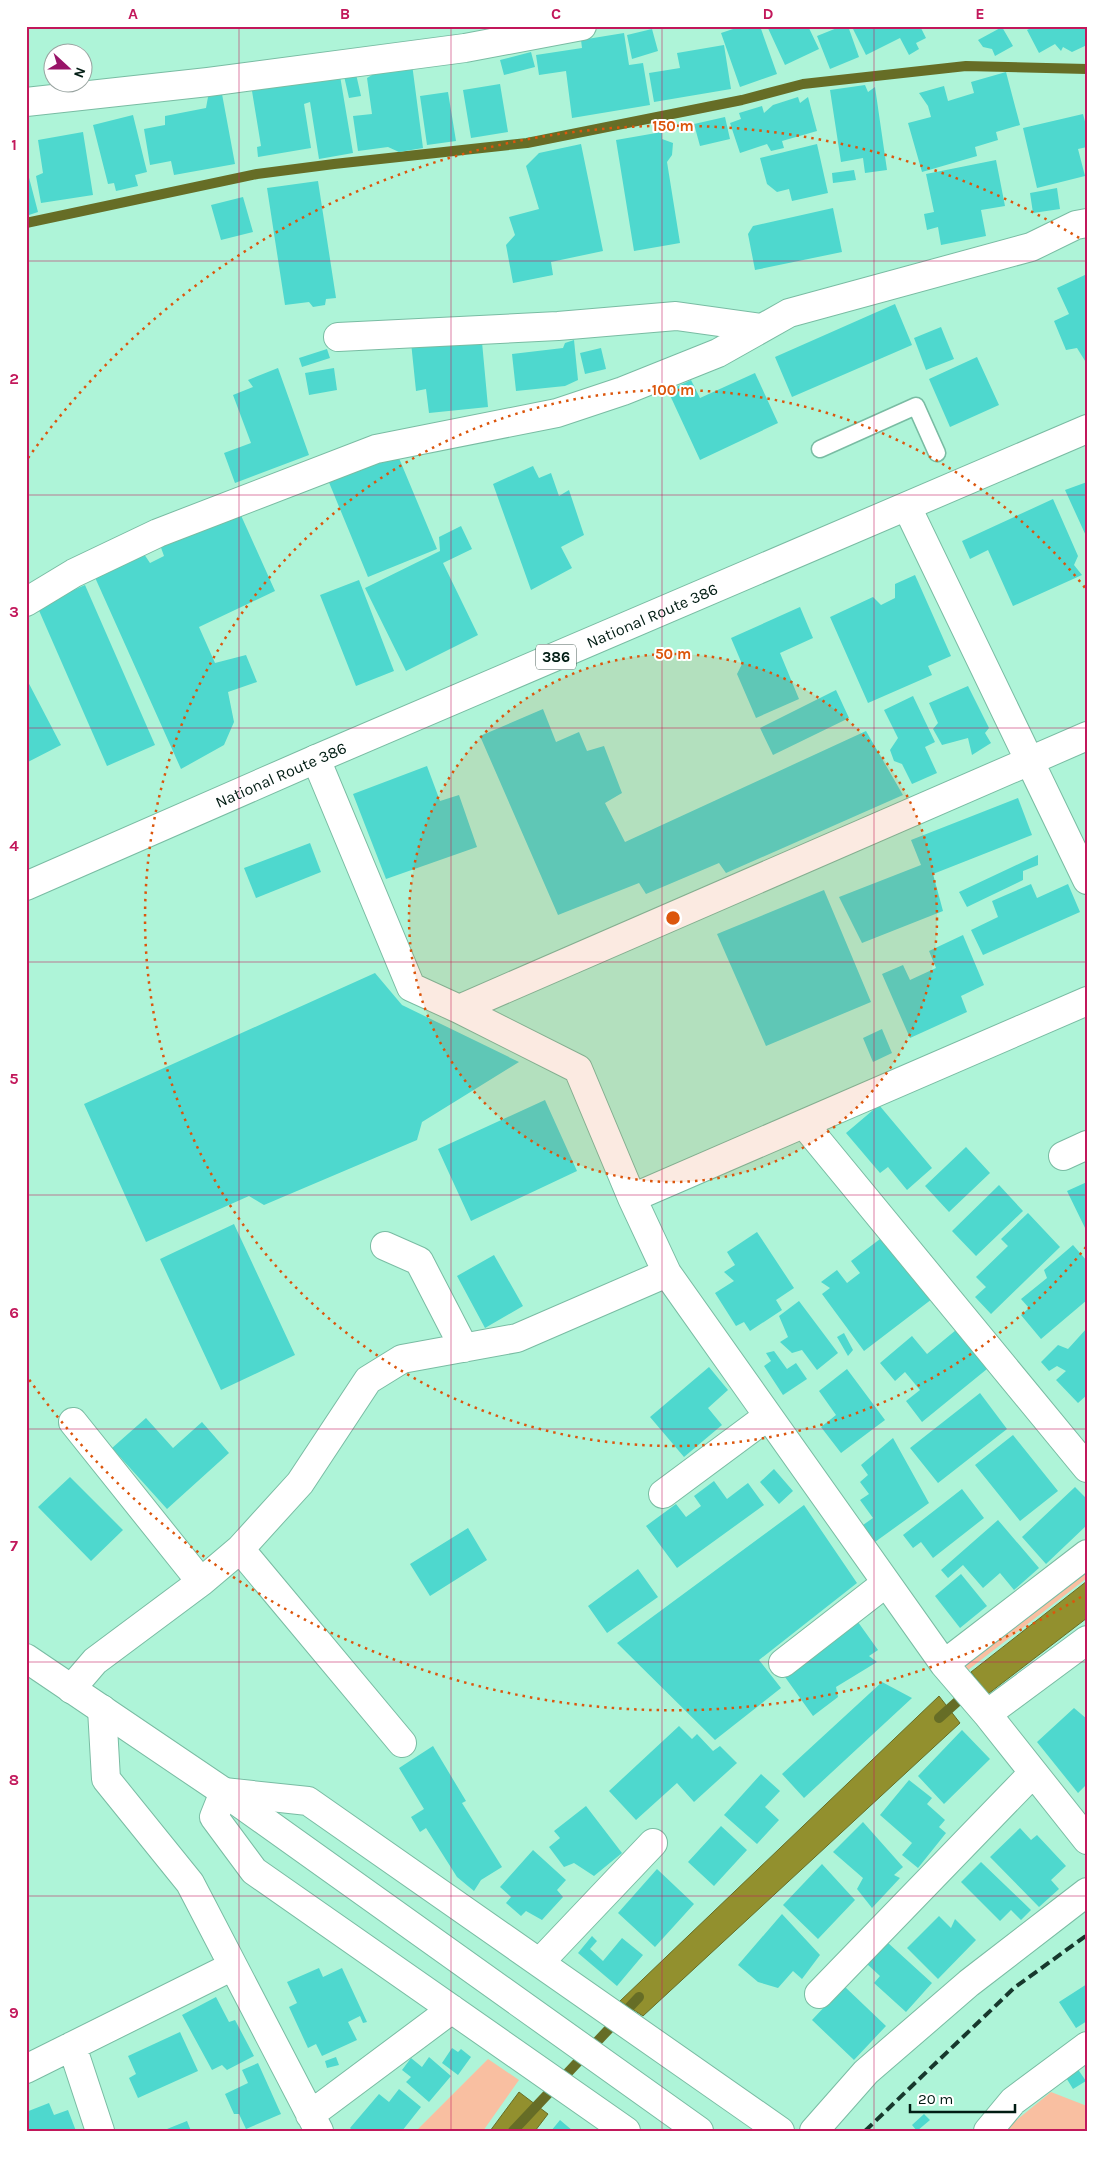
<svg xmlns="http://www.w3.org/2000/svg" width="1113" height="2157" font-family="Karla,sans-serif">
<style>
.green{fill:#f9bfa1}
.water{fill:#92902e;stroke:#666d26}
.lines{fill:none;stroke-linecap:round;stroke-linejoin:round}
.stream{stroke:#666d26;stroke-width:10}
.building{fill:#4ed8ce}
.lane-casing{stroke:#79bca3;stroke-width:19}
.street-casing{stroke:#79bca3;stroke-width:30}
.secondary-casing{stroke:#79bca3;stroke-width:30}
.highway-casing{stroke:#79bca3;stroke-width:30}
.lane{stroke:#fff;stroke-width:16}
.street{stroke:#fff;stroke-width:28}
.secondary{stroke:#fff;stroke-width:28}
.highway{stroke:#fff;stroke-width:28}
.rail{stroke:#17382d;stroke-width:4;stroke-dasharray:10 5;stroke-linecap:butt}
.grid{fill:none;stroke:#c2185b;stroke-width:1;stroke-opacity:0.55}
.ring{fill:none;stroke:#dc560c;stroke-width:2.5;stroke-dasharray:2.5 5}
.labels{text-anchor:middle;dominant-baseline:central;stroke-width:4;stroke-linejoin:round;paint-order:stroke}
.shield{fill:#fff;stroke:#4d605a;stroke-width:1}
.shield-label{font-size:15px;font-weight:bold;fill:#011c13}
.street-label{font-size:16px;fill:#011c13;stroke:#fff}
.centre{fill:#dc560c;stroke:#fff;stroke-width:2.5}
.ring-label{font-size:15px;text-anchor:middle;font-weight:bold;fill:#dc560c;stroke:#fff;stroke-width:4;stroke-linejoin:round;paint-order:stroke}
.neatline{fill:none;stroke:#c2185b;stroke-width:2}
.grid-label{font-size:16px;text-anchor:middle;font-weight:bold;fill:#c2185b}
</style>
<rect width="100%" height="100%" fill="#aef4d8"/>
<path class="green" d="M1087,1561V1578L968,1670L960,1659Z
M488,2059L519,2080L483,2131H416Z
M1051,2092L1087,2106V2131H1003Z"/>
<path class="water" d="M1087,1581V1618L988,1694L971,1672Z
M939,1696L960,1723L643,2016L620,2001Z
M519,2092L548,2114L535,2131H490Z"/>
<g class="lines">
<path class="stream" d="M26,223L257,174L334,164L527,143L742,100L803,84L966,66L1087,69
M939,1718L967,1693
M513,2131L639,1997"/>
</g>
<path class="building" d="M736,26H760L777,74L740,87L721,33L736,28Z
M767,26H808L819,49L785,65Z
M842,26H848L859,57L830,69L817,36Z
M855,26H920L926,38L916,43L919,49L909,55L900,38L866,55L852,27Z
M1035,26H1087V45L1072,52L1063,47L1061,51L1055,44L1039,53L1027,30Z
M1002,27L1013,46L995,56L992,49L983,47L978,40Z
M652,29L658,51L632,59L627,35Z
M624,33L629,65L643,63L650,105L572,118L566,71L539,75L536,55L582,48L581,40Z
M724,45L731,89L654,102L649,73L680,68L677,53Z
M531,52L535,67L504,75L500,60Z
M412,64L423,148L399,152L388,147L358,151L353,116L372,114L367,78L382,69Z
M339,70L353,153L319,159L310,102L304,104L311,148L258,157L257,147L261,146L251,85Z
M1006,72L1020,125L996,132L998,140L975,147L977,156L922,172L908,123L931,117L928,106L919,93L944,86L948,101L974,93L971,82Z
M356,74L361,96L349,98L344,76Z
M500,84L508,132L471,138L463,90Z
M865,85L868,92L875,87L887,170L865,173L863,158L841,162L830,90Z
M448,92L456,141L427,145L420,96Z
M222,94L235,164L174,175L171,161L150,165L144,129L165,125V116L206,108L208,97Z
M798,97L800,103L808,97L817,131L782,141L784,148L771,151L767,144L740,153L730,123L741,119L739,113L762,106L764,113L773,105Z
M1083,114L1087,129V147L1078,149L1085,176L1037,188L1023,128Z
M133,115L147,172L135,175L138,186L116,191L114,183L108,184L93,125Z
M725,117L730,139L700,146L694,124Z
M83,132L93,195L41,203L36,176L43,173L38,140Z
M662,132V139L673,143L672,155L667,162L680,243L634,251L616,140Z
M581,144L603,251L551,262L553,275L513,283L506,245L515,235L509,217L539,209L526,166L539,153Z
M817,144L828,193L792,201L789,189L777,192L767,184L760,158Z
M996,160L1005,206L981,210L986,236L941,245L938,227L927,230L924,214L934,212L926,174Z
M26,166L38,212L26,216Z
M854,170L856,180L833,183L832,173Z
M318,181L336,298L326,299L325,305L313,307L309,302L285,305L267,188Z
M1057,188L1060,209L1033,213L1030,193Z
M243,197L253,232L221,240L211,205Z
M833,208L842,252L755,270L748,234L753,226Z
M1087,274V364L1077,348L1066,350L1054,321L1069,314L1057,288Z
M895,304L912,345L792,397L775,357Z
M941,327L954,359L926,370L914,338Z
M574,340L578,380L565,386L516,391L512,354L563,348L565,343Z
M411,342H482L488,407L429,413L426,389L416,391Z
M601,348L606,369L585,374L580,353Z
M327,349L330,358L302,367L299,358Z
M977,357L999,405L950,427L929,379Z
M278,368L309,455L235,483L224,453L251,443L233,395L253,387L248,380Z
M334,368L337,390L309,395L305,373Z
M755,373L778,423L700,460L668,391L691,380L700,398Z
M396,451L437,549L368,577L328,480Z
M533,466L539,478L551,473L559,496L569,490L584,535L561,547L572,568L531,590L493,484Z
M1087,482V538L1065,490Z
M1053,499L1078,556L1074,565L1082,575L1013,606L988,550L970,559L962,541Z
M239,511L275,591L199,627L215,663L246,655L257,682L228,692L234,722L224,745L181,769L93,573L140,548L150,563L164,556L159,542Z
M461,526L472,549L443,563L478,635L406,671L365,588L440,551L439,537Z
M915,575L951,656L928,666L932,675L868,703L830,617L873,597L881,605L895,598V584Z
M359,580L394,671L356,686L320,595Z
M85,585L155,745L107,766L37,606Z
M800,607L813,638L780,653L799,699L756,718L737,674L742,664L731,638Z
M26,678L61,745L26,763Z
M968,686L989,728L985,733L991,743L972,755L968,738L942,745L933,729L938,723L929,703Z
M836,690L849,718L773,755L760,728Z
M913,696L935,742L925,747L937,773L912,784L902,764L894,761L890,750L898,738L884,710Z
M543,709L556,742L579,732L587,751L604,746L622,793L605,803L625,842L866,731L903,795L726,873L719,863L646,894L639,883L558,915L480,736Z
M427,766L440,801L459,795L477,847L386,879L353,794Z
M1018,798L1032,835L933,874L943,911L862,943L839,897L921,865L911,840Z
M310,843L321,872L256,898L244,868Z
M1038,855V865L1023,871V880L967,907L959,892Z
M1031,884L1037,898L1068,884L1080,912L983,955L971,930L998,917L992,901Z
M824,890L871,1002L766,1046L717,934Z
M963,935L984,985L961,996L967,1012L910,1038L882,974L903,965L910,980L936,968L929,951Z
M375,973L402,1005L519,1062L422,1122L417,1140L264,1205L249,1196L146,1242L84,1104Z
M882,1029L892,1053L873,1062L863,1038Z
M545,1100L577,1171L471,1221L438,1149Z
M879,1105L932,1168L907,1190L888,1167L880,1173L846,1133Z
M966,1147L990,1173L949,1212L925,1186Z
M1087,1182V1232L1067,1191Z
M999,1185L1023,1211L976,1256L952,1231Z
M1028,1213L1060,1247L991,1314L975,1297L986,1287L976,1277L1008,1246L1001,1239Z
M234,1224L295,1355L221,1390L160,1259Z
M757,1232L794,1288L776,1300L782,1310L750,1331L744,1322L736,1326L715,1293L734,1281L724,1272L735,1265L727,1252Z
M884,1236L932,1299L864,1351L822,1294L830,1288L821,1282L837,1270L847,1283L860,1273L851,1261Z
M1073,1245L1087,1261V1300L1041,1339L1021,1315L1029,1308L1021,1299L1047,1278L1044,1270Z
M494,1255L523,1306L485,1328L457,1276Z
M799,1301L838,1353L817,1370L802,1350L792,1353L780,1342L788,1337L779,1316Z
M1087,1328V1395L1078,1403L1056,1380L1066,1371L1057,1366L1049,1371L1041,1362L1058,1345L1068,1349Z
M956,1330L987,1369L922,1422L906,1401L920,1390L905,1372L895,1381L880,1363L912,1336L927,1354Z
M844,1333L853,1350L848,1356L837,1337Z
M774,1351L787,1369L796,1363L807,1379L783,1395L764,1366L771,1361L766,1353Z
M709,1367L728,1390L708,1408L722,1425L684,1457L650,1417Z
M847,1369L885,1420L841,1453L821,1427L836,1415L819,1391Z
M980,1393L1007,1429L938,1483L910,1448Z
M146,1418L173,1448L202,1422L229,1453L167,1509L112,1448Z
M1013,1435L1058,1491L1020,1521L975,1465Z
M893,1438L929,1503L875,1542L863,1525L873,1518L860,1500L869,1494L860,1482L868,1475L861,1465Z
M774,1469L793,1491L779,1504L760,1482Z
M70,1477L123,1530L91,1561L38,1507Z
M714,1481L727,1499L748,1483L764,1505L677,1568L646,1526L676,1504L686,1517L701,1506L694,1496Z
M1075,1487L1087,1499V1525L1046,1564L1022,1537Z
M962,1489L984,1518L933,1558L921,1542L913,1548L903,1535Z
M804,1505L857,1583L759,1660L781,1688L715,1740L617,1643Z
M998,1520L1039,1568L1014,1590L1000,1573L983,1588L963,1565L948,1578L941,1570Z
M468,1528L487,1560L430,1596L410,1564Z
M638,1569L658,1597L607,1633L588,1606Z
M961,1574L987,1606L960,1628L935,1596Z
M858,1622L878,1650L869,1656L877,1662L836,1687L838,1697L813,1716L785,1677Z
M882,1682L912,1698L804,1798L782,1774Z
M1074,1708L1087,1719V1784L1078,1793L1037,1742Z
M679,1726L692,1739L697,1734L713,1751L720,1746L737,1763L694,1802L677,1783L636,1820L609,1791Z
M962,1730L990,1759L944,1804L918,1776Z
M433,1746L466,1801L462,1803L502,1867L481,1880L474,1891L457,1877L426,1828L420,1832L411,1817L424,1809L399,1768Z
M761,1774L780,1791L765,1807L779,1820L757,1844L724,1815Z
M909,1780L932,1798L927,1804L945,1820L939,1827L946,1833L918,1868L902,1855L912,1843L880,1815Z
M586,1806L622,1853L594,1876L574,1863L564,1867L549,1847L560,1838L554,1831Z
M863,1822L903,1867L894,1875L900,1878L872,1908L857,1889L863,1878L833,1852Z
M721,1826L747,1850L714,1886L688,1862Z
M1020,1828L1031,1840L1037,1835L1066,1866L1051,1880L1059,1889L1039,1907L990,1857Z
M533,1850L566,1880L557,1890L563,1897L542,1920L526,1911L521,1916L506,1903L511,1897L500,1887Z
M981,1862L1031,1910L1021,1920L1011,1910L1000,1921L961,1882Z
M822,1864L855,1900L818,1939L783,1905Z
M657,1869L694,1904L655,1947L618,1913Z
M782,1914L820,1955L802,1979L793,1971L778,1988L758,1982L738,1965Z
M939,1916L951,1928L955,1919L976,1940L938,1979L907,1948Z
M592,1936L597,1941L590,1949L603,1961L622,1938L643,1955L617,1986L578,1953Z
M887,1942L932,1983L906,2012L874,1983L880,1976L867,1964Z
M319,1968L323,1977L342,1968L367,2022L363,2023L360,2016L348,2022L357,2040L322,2056L316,2044L308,2048L289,2007L297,2003L287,1982Z
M1087,1984V2021L1076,2028L1059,2002Z
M844,1986L886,2026L854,2060L812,2020Z
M216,1997L229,2022L235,2020L254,2056L227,2070L222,2065L212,2070L182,2015Z
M180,2032L198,2071L138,2098L129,2078L136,2074L128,2056Z
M452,2048L458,2052L461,2049L471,2057L458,2075L442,2063Z
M336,2057L339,2065L327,2068L325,2061Z
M429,2057L451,2076L429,2102L406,2082L411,2077L402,2070L411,2058L422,2067Z
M258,2063L281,2114L246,2129L239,2114H234L225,2094L248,2083L242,2070Z
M1077,2068L1086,2081L1073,2089L1065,2076Z
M399,2089L421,2107L402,2131H353L350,2128L379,2094L389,2102Z
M49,2103L54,2115L68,2110L76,2131H26V2112Z
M924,2114L930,2120L917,2131L912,2125Z
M560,2120L573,2131H551Z
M187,2121L191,2131H162Z"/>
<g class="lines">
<g class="lane-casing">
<path id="lane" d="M820,449L916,406L937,453"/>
</g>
<g class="street-casing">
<path id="street" d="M26,102L208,82L465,48L582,26
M338,337L558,326L676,316L762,328
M907,507L1087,880
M26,602L74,573L158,533L376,449L557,413L623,391L718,353L789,313L1031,247L1076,225L1087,223
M316,759L411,987L459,1009L578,1069L632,1198L667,1273L944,1664L987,1714L1087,1840
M459,1009L1087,736
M804,1124L1087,1468
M1063,1156L1087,1145
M632,1198L1087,1001
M385,1246L419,1261L464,1348
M73,1422L201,1582
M663,1494L768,1416
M240,1549L402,1743
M783,1663L886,1583
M944,1664L1087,1554
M71,1689L95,1661L201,1582L240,1549L300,1483L368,1380L402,1359L517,1338L667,1273
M102,1709L106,1779L190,1883L319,2131
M987,1714L1087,1640
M540,1962L653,1843
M819,1994L1033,1773
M72,2046L100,2131
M26,2069L233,1966
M310,2115L452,2009
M626,2131L254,1871L214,1817L224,1792L308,1801L780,2131
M814,2131L866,2072L969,1983L1087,1892
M988,2131L1013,2101L1087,2046"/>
</g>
<g class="secondary-casing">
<path id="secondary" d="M26,1658L224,1792L699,2131"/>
</g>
<g class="highway-casing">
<g id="highway">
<path id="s1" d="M26,886L316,759L1087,429"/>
</g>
</g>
<use href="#lane" class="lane"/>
<use href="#street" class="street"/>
<use href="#secondary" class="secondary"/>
<use href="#highway" class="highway"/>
<path class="rail" d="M865,2131L1014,1988L1087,1935"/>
</g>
<path class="grid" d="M239,26V2131M451,26V2131M662,26V2131M874,26V2131M26,261H1087M26,495H1087M26,728H1087M26,962H1087M26,1195H1087M26,1429H1087M26,1662H1087M26,1896H1087"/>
<circle cx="673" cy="918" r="264" fill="#dc560c" fill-opacity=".12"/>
<g class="ring">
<circle cx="673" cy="918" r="264"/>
<path d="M1086 1247A528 528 0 1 1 1086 589"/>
<path d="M1081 1597A792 792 0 0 1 28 1378M28 458A792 792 0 0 1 1081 239"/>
</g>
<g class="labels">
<rect class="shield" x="536" y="644.5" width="40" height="25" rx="4"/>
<g class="shield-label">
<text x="556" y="657">386</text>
</g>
<g class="street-label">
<text stroke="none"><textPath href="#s1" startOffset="682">National Route 386</textPath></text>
<text stroke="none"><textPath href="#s1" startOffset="278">National Route 386</textPath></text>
</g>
</g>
<circle cx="673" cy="918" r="8" class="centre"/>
<g class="ring-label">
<text x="673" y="131">150 m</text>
<text x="673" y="395">100 m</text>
<text x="673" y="659">50 m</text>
</g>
<rect width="1113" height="2157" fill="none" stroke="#ffffff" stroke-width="55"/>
<g transform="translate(68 68) rotate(111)"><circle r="24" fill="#ffffff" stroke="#99a4a1"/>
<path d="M0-4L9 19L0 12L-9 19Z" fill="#981468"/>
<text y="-8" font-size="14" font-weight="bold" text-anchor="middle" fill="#011c13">N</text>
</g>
<path d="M910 2104v8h105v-8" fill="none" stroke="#011c13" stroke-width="2.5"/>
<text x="918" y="2104" font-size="15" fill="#011c13" stroke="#ffffff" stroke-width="4" paint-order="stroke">20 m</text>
<rect x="28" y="28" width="1058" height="2102" class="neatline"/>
<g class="grid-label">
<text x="133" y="19">A</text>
<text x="345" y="19">B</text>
<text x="556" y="19">C</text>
<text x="768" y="19">D</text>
<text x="980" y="19">E</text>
<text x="14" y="150">1</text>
<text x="14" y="384">2</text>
<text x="14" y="617">3</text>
<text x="14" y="851">4</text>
<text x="14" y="1084">5</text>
<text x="14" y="1318">6</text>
<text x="14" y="1551">7</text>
<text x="14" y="1785">8</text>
<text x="14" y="2018">9</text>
</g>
</svg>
